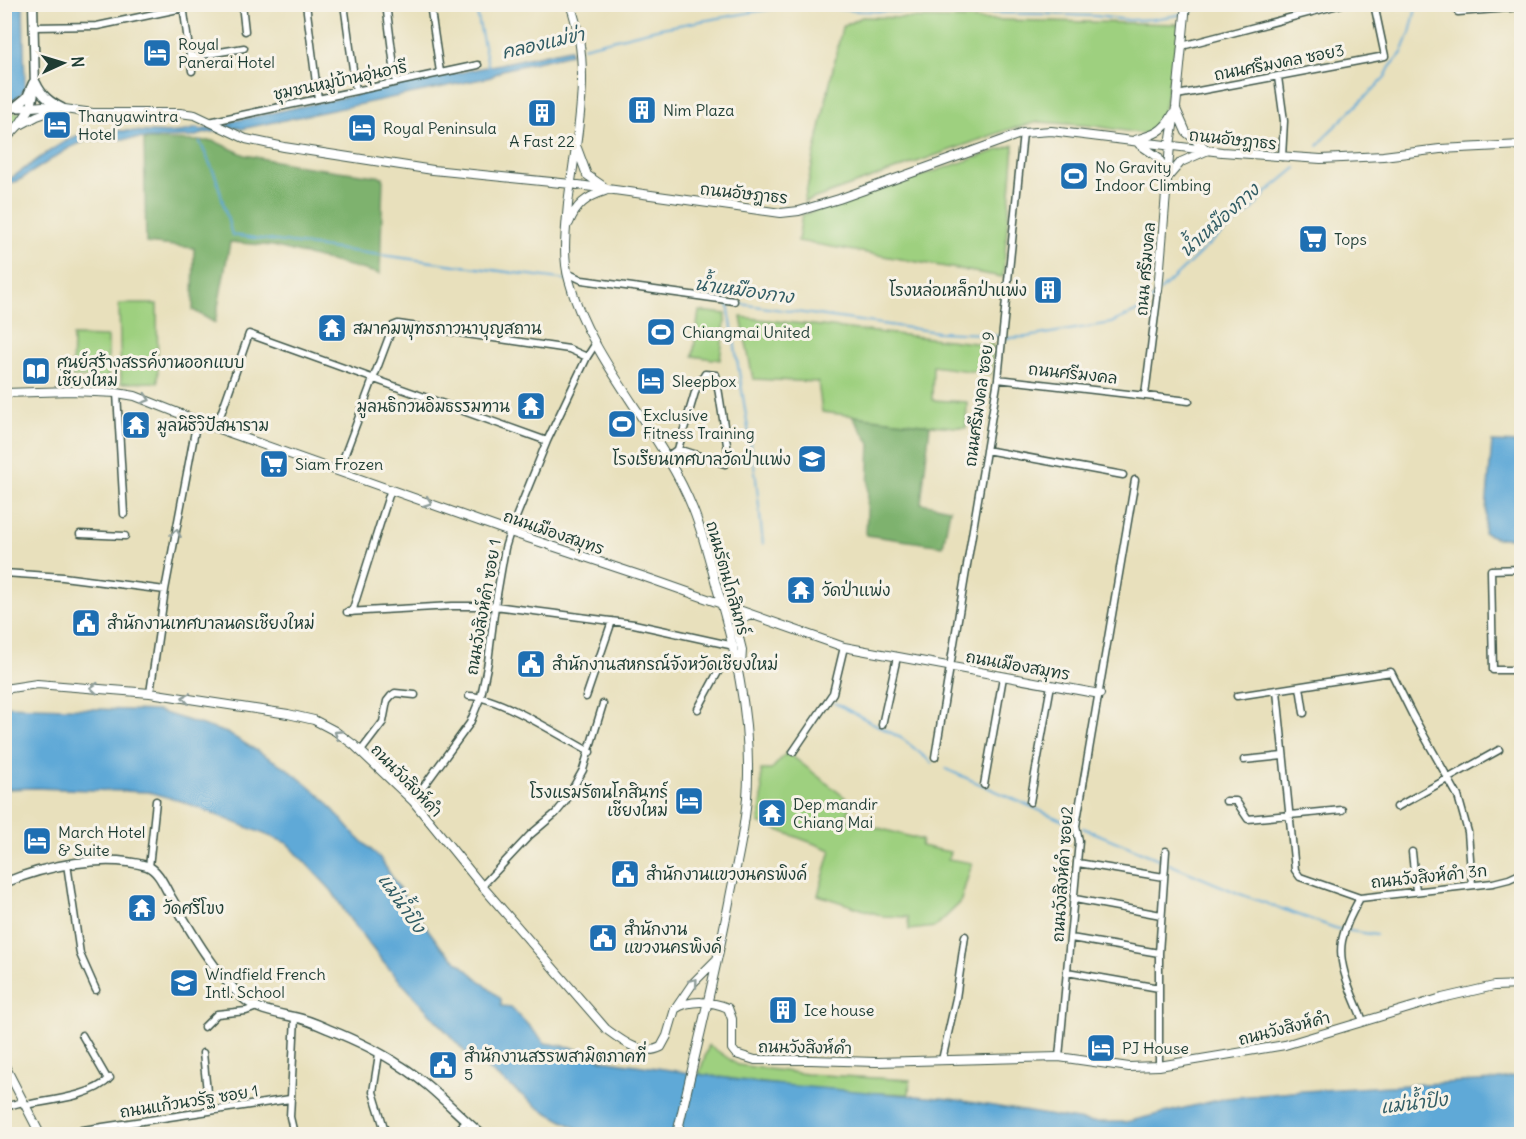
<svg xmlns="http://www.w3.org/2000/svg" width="1526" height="1139" font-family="Delius,'Playpen Sans Thai',sans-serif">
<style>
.green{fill:#9ed07f;stroke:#5e865a;stroke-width:1.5}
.forest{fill:#7eb26e;stroke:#4e7851;stroke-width:1.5}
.water{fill:#5fa9d7;stroke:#3f7386;stroke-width:1.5}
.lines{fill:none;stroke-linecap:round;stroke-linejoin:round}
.stream{stroke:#5fa9d7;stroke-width:2}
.minor-casing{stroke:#3d5548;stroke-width:9}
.tertiary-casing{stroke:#3d5548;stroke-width:10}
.secondary-casing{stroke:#3d5548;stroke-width:11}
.minor{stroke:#fff;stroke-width:6}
.tertiary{stroke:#fff;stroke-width:8}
.secondary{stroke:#fff;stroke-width:8}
.oneway{stroke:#8f9e9a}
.labels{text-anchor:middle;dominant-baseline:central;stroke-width:6;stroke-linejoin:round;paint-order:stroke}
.poi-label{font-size:16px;fill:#1f3d34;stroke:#f7f3e8;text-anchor:start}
.street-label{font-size:16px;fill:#1f3d34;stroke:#f7f3e8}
.water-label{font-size:18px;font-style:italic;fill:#325d65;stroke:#f7f3e8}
</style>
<rect width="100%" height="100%" fill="#f7f3e8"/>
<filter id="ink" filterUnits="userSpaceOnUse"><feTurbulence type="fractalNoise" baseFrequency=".0167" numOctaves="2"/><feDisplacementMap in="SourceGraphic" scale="12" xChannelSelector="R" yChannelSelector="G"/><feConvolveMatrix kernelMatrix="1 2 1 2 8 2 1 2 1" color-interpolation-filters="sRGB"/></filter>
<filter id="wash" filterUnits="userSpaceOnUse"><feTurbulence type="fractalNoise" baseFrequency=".008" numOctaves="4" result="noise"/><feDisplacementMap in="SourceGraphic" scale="24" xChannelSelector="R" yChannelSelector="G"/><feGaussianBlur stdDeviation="1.35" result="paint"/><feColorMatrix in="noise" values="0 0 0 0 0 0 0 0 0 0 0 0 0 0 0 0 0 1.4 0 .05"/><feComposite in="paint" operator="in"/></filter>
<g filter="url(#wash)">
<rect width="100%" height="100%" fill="#e8e0bc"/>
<path class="green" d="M862,17L1180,24L1161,126L1150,135L1095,126L1039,122L1007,130L804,202L842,27Z
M25,112L5,137V113Z
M1014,145L1003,277L798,241L802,215Z
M119,304H157L158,382L121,383Z
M699,311L726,314L720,360L693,356Z
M741,317L993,345L991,374L933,366L932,400L967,402L966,428L930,425L822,412L818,382L753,379Z
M73,336L108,337V378L72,377Z
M787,752L852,803L846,819L922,840L921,846L950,852L948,859L972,863L960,903L935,927L909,930L908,917L883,916L818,895L831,850L759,823L762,798L761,770H771Z
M709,1045L738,1065L806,1074L910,1080L909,1094C838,1092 769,1085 699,1074Z"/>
<path class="forest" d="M144,140L214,141L245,155L301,166L383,177L380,274L273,246L230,242L215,323L193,310L194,248L146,243Z
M852,416L930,425L921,503L950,509L943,546L866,535L870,443Z"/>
<path class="water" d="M6,5H23L25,88C19,98 15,100 5,100V87L10,83Z
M570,49L571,54L502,70L491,77L241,129L238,127L206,133L192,137L87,140L69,148L21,179L5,186V180L11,178C31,165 60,141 82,134C115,124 166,140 197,128L201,130L232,124L229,122Z
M1492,442L1521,443V538H1497L1484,533Z
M4,706L158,711L227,733L288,769L323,798L355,835L380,858L407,901L441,947L501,999V1006L511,1007L545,1043L571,1047L602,1060L759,1083L951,1099L1090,1122H1126L1226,1098L1304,1091L1494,1080L1521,1075V1134H587L539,1108L465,1052L383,962L349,918L332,891L287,843L181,801L149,792L34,788L5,789Z"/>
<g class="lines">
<path class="stream" d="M475,4L489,69
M583,47L661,28L794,5L860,11L1043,14L1095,16L1129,20L1153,19L1178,15L1209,4
M200,142L216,177L232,235L567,280
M1318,146L1328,133L1384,79L1390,67L1402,53L1410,33L1417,4
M1160,291L1215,239L1252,210L1267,192L1296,168
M728,303L756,478L763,544
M733,303L938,332L984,334L1008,338L1027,337L1111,323L1142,309L1156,295
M835,703L903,739L932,763
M946,769L1070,824
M1083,828L1161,860
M1169,864L1240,894L1338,929L1376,935"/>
</g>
</g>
<g filter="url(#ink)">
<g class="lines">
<g class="minor-casing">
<path id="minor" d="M242,4L245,31
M306,4L318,99
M344,4L356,91
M386,4L396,82
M430,4L440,72
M1458,4V12L1522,7
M183,5L192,71
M34,27L97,26L183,8
M1182,46L1342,4
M190,57L244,48
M1278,77L1284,121L1282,157
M1177,95L1385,56L1374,4
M209,122L478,65
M567,273L582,280L734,301
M998,379L1189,401
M117,393L124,514
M1145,395L1158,291
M216,428L249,334L547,441
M986,450L1123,475
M667,457L678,449L696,389L705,374L716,375L729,457L725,464L678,449
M339,470L393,326L398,324L569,349L587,357
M80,534L125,536
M1522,569L1491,570L1493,670H1522
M4,573L63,577L165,590
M347,612L452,606H495L634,624L734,646
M352,612L391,489
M1300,687L1304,713
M1277,691L1295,870L1300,877L1360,898
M150,693L165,590L197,420
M469,696C501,697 560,736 590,752
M1237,696L1391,672L1413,716L1458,796L1468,832L1472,885
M586,697L612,621
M698,709L725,659L736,656
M882,725L897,657
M361,751L383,722L387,701L391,696L395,693L415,695
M793,752L833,693L844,647
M935,757L998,379L1023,133
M1244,760L1283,756
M984,785L1003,677
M413,801L470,723L481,696L488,662L495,606L505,548L510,532L547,441L587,357L596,343
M1226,801H1236L1248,819L1342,810
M1030,802L1051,685
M1397,807L1499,750
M1412,852L1416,891
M1078,863L1164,877
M67,864L80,954L96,990
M149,867L156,801
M482,886L530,835L556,813L565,802L583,770L603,704
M1075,899L1161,915
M1071,938L1159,953
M1067,972L1159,988
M1363,1021C1354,997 1337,967 1342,941C1345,925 1353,911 1360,898L1493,883L1509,879L1522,873
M204,1027L217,1014L246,1011L257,1007
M82,1035L108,1080
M203,1053L209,1111
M379,1054L373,1092L386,1134
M1059,1057L1079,841L1076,826L1135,480
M942,1060L956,998L965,936
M1159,1066V953L1166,851
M25,1105C50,1100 92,1097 110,1078
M4,1107L23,1102
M56,1134L290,1099
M294,1134L290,1117L295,1017
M454,1134L466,1122"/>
</g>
<g class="tertiary-casing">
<path id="tertiary" d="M570,4C594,69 576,137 568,204C566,228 562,256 569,280C590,361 662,431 693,509C703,534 710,562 717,588C735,649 749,710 748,774C748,814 739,853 731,892C716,973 695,1054 677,1134
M1176,109L1186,132L1206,149
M22,124L37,116L57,109
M1135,140C1153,135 1164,132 1173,114
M4,141L19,125L31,107L43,106L93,113H180L195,115L246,139L284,147L433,170L571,184L781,213L799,211L839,199L1023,133L1051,131L1222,152L1321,159L1383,156L1440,149L1522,145
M1139,144L1158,157L1165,171
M577,148L587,175L603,186
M1168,177L1181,162L1206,151
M569,223C576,205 586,197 605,191
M1158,291L1170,145L1176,107L1186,4
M4,393L72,391L117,393L135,396L216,428L510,532L645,577L844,647L1100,694
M741,666L742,650L736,626L740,619L752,615
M4,689L37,684L150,693L288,714L314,720L335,731L354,745L413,801L482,886L606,1029C621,1040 642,1057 661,1047L667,1036L675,1009C690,999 712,1001 728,1008L732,1019V1049L736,1054L755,1060H811L876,1062L1059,1057L1129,1067L1159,1066L1285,1045L1442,998L1494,986L1522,985
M676,1008L693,983L716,960
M4,1064L40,1134"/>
</g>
<g class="secondary-casing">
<path id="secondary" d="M36,83C42,96 50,102 62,108
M16,106L27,97L33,83
M4,108L31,107L35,88L33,4
M4,883C45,866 104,853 147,866C158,870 164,885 169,894C190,930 212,970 243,998C258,1011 276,1013 294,1017C305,1019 317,1024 328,1029C353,1039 379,1051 401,1066C430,1084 455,1112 481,1134"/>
</g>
<use href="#minor" class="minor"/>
<use href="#tertiary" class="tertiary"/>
<use href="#secondary" class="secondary"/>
</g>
<defs><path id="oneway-chevron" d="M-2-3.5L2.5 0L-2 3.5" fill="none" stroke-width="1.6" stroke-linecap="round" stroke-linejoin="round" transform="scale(1.5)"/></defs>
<g class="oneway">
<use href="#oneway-chevron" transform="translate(146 399) rotate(18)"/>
<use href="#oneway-chevron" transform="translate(428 502) rotate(20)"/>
<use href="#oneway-chevron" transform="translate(176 533) rotate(-80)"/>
<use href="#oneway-chevron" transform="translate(94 688) rotate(-175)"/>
<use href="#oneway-chevron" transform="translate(186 698) rotate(-171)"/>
<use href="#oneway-chevron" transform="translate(338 734) rotate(-147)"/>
<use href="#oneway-chevron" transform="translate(694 982) rotate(-49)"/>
</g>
</g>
<defs>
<g id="hotel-square" transform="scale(1.5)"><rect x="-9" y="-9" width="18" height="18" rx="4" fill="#1f6fb2" stroke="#f7f3e8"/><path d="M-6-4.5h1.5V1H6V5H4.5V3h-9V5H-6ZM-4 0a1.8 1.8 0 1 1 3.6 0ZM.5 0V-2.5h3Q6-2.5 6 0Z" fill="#fff"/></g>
<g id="building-square" transform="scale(1.5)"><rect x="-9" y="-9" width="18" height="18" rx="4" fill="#1f6fb2" stroke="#f7f3e8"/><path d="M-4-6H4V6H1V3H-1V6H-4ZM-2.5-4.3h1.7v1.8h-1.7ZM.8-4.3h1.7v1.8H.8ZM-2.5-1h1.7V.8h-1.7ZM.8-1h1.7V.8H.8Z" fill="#fff"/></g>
<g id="stadium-square" transform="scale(1.5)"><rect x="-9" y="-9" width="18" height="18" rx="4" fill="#1f6fb2" stroke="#f7f3e8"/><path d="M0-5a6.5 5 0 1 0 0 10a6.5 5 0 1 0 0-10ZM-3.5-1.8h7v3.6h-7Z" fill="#fff"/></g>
<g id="supermarket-square" transform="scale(1.5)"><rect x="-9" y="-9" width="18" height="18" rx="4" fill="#1f6fb2" stroke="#f7f3e8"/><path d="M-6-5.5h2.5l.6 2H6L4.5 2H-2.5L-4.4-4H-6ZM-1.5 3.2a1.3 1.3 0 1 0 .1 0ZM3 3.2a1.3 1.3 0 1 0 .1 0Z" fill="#fff"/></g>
<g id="temple-square" transform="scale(1.5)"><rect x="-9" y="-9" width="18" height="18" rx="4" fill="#1f6fb2" stroke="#f7f3e8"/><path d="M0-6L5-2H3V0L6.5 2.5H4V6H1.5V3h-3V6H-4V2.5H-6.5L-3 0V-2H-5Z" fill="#fff"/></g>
<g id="library-square" transform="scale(1.5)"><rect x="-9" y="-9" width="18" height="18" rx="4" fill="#1f6fb2" stroke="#f7f3e8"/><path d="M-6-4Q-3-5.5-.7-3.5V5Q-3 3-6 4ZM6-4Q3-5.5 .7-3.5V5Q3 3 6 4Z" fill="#fff"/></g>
<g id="school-square" transform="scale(1.5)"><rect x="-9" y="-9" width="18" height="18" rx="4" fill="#1f6fb2" stroke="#f7f3e8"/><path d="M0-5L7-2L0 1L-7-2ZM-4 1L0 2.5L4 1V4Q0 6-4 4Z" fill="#fff"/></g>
<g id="civic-square" transform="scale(1.5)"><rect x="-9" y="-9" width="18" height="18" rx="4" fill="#1f6fb2" stroke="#f7f3e8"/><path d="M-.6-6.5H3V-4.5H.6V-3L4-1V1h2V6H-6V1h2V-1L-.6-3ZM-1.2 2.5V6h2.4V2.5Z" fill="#fff"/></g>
</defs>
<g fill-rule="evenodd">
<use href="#hotel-square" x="157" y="53"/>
<use href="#building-square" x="642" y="110"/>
<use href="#building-square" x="542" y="113"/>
<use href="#hotel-square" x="57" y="125"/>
<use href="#hotel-square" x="362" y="128"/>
<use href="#stadium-square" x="1074" y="176"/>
<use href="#supermarket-square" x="1313" y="239"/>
<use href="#building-square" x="1048" y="290"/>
<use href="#temple-square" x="332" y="328"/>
<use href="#stadium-square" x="661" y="332"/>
<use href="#library-square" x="36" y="371"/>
<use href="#hotel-square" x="651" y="381"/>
<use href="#temple-square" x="531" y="406"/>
<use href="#stadium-square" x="622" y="424"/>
<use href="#temple-square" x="136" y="425"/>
<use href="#school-square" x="812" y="459"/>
<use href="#supermarket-square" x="274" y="464"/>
<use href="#temple-square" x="801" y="590"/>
<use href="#civic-square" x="86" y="623"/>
<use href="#civic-square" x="531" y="664"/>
<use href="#hotel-square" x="689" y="801"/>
<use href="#temple-square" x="772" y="813"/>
<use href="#hotel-square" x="37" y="841"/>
<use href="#civic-square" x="625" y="874"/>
<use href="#temple-square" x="142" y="908"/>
<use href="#civic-square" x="603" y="938"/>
<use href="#school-square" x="184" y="983"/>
<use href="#building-square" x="783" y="1010"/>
<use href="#hotel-square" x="1101" y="1048"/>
<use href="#civic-square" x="443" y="1065"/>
</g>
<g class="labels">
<g class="poi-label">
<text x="178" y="44">Royal<tspan x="178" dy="18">Panerai Hotel</tspan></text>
<text x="663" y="110">Nim Plaza</text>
<text x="78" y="116">Thanyawintra<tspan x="78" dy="18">Hotel</tspan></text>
<text x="383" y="128">Royal Peninsula</text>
<text x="542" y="141" text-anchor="middle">A Fast 22</text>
<text x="1095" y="167">No Gravity<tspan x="1095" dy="18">Indoor Climbing</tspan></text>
<text x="1334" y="239">Tops</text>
<text x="1027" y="290" text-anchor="end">โรงหล่อเหล็กป่าแพ่ง</text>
<text x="353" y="328">สมาคมพุทธภาวนาบุญสถาน</text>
<text x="682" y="332">Chiangmai United</text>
<text x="57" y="362">ศูนย์สร้างสรรค์งานออกแบบ<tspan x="57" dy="18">เชียงใหม่</tspan></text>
<text x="672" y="381">Sleepbox</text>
<text x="510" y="406" text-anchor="end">มูลนธิกวนอิมธรรมทาน</text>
<text x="643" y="415">Exclusive<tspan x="643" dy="18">Fitness Training</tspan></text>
<text x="157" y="425">มูลนิธิวิปัสนาราม</text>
<text x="791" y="459" text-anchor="end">โรงเรียนเทศบาลวัดป่าแพ่ง</text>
<text x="295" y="464">Siam Frozen</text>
<text x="822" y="590">วัดป่าแพ่ง</text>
<text x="107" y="623">สำนักงานเทศบาลนครเชียงใหม่</text>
<text x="552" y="664">สำนักงานสหกรณ์จังหวัดเชียงใหม่</text>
<text x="668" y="792" text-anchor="end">โรงแรมรัตนโกสินทร์<tspan x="668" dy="18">เชียงใหม่</tspan></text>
<text x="793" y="804">Dep mandir<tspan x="793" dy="18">Chiang Mai</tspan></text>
<text x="58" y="832">March Hotel<tspan x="58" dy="18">&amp; Suite</tspan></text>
<text x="646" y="874">สำนักงานแขวงนครพิงค์</text>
<text x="163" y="908">วัดศรีโขง</text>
<text x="624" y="929">สำนักงาน<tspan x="624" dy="18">แขวงนครพิงค์</tspan></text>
<text x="205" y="974">Windfield French<tspan x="205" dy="18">Intl. School</tspan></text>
<text x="804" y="1010">Ice house</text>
<text x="1122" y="1048">PJ House</text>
<text x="464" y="1056">สำนักงานสรรพสามิตภาคที่<tspan x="464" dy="18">5</tspan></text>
</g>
<g class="street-label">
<text transform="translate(1279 62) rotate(-11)">ถนนศรีมงคล ซอย3</text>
<text transform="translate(340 80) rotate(-12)">ชุมชนหมู่บ้านอุ่นอารี</text>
<text transform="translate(1233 139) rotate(6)">ถนนอัษฎาธร</text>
<text transform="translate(744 193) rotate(6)">ถนนอัษฎาธร</text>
<text transform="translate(1145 269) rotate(-85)">ถนน ศรีมงคล</text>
<text transform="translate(1073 373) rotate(6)">ถนนศรีมงคล</text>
<text transform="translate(979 399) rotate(-82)">ถนนศรีมงคล ซอย 9</text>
<text transform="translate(554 532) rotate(19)">ถนนเมืองสมุทร</text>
<text transform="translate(728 578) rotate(74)">ถนนรัตนโกสินทร์</text>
<text transform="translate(483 607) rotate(-80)">ถนนวังสิงห์คำ ซอย 1</text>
<text transform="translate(1018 665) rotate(10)">ถนนเมืองสมุทร</text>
<text transform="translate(407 780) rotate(46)">ถนนวังสิงห์คำ</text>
<text transform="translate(1062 874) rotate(-86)">ถนนวังสิงห์คำ ซอย2</text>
<text transform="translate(1429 876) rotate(-6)">ถนนวังสิงห์คำ 3ก</text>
<text transform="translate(1284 1028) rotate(-14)">ถนนวังสิงห์คำ</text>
<text transform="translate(805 1047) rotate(1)">ถนนวังสิงห์คำ</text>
<text transform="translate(189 1101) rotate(-9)">ถนนแก้วนวรัฐ ซอย 1</text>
</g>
<g class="water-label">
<text transform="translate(543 43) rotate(-13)">คลองแม่ข่า</text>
<text transform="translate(1219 220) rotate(-42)">น้ำเหมืองกาง</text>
<text transform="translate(744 290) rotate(8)">น้ำเหมืองกาง</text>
<text transform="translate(402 903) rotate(55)">แม่น้ำปิง</text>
<text transform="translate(1414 1103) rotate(-7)">แม่น้ำปิง</text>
</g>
</g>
<rect width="1526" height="1139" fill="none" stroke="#f7f3e8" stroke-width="24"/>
<g transform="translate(63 63) rotate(86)" stroke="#f7f3e8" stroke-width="4.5" paint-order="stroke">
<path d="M0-4.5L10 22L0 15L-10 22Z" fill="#1f3d34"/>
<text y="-9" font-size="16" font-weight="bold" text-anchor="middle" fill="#1f3d34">N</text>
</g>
</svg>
